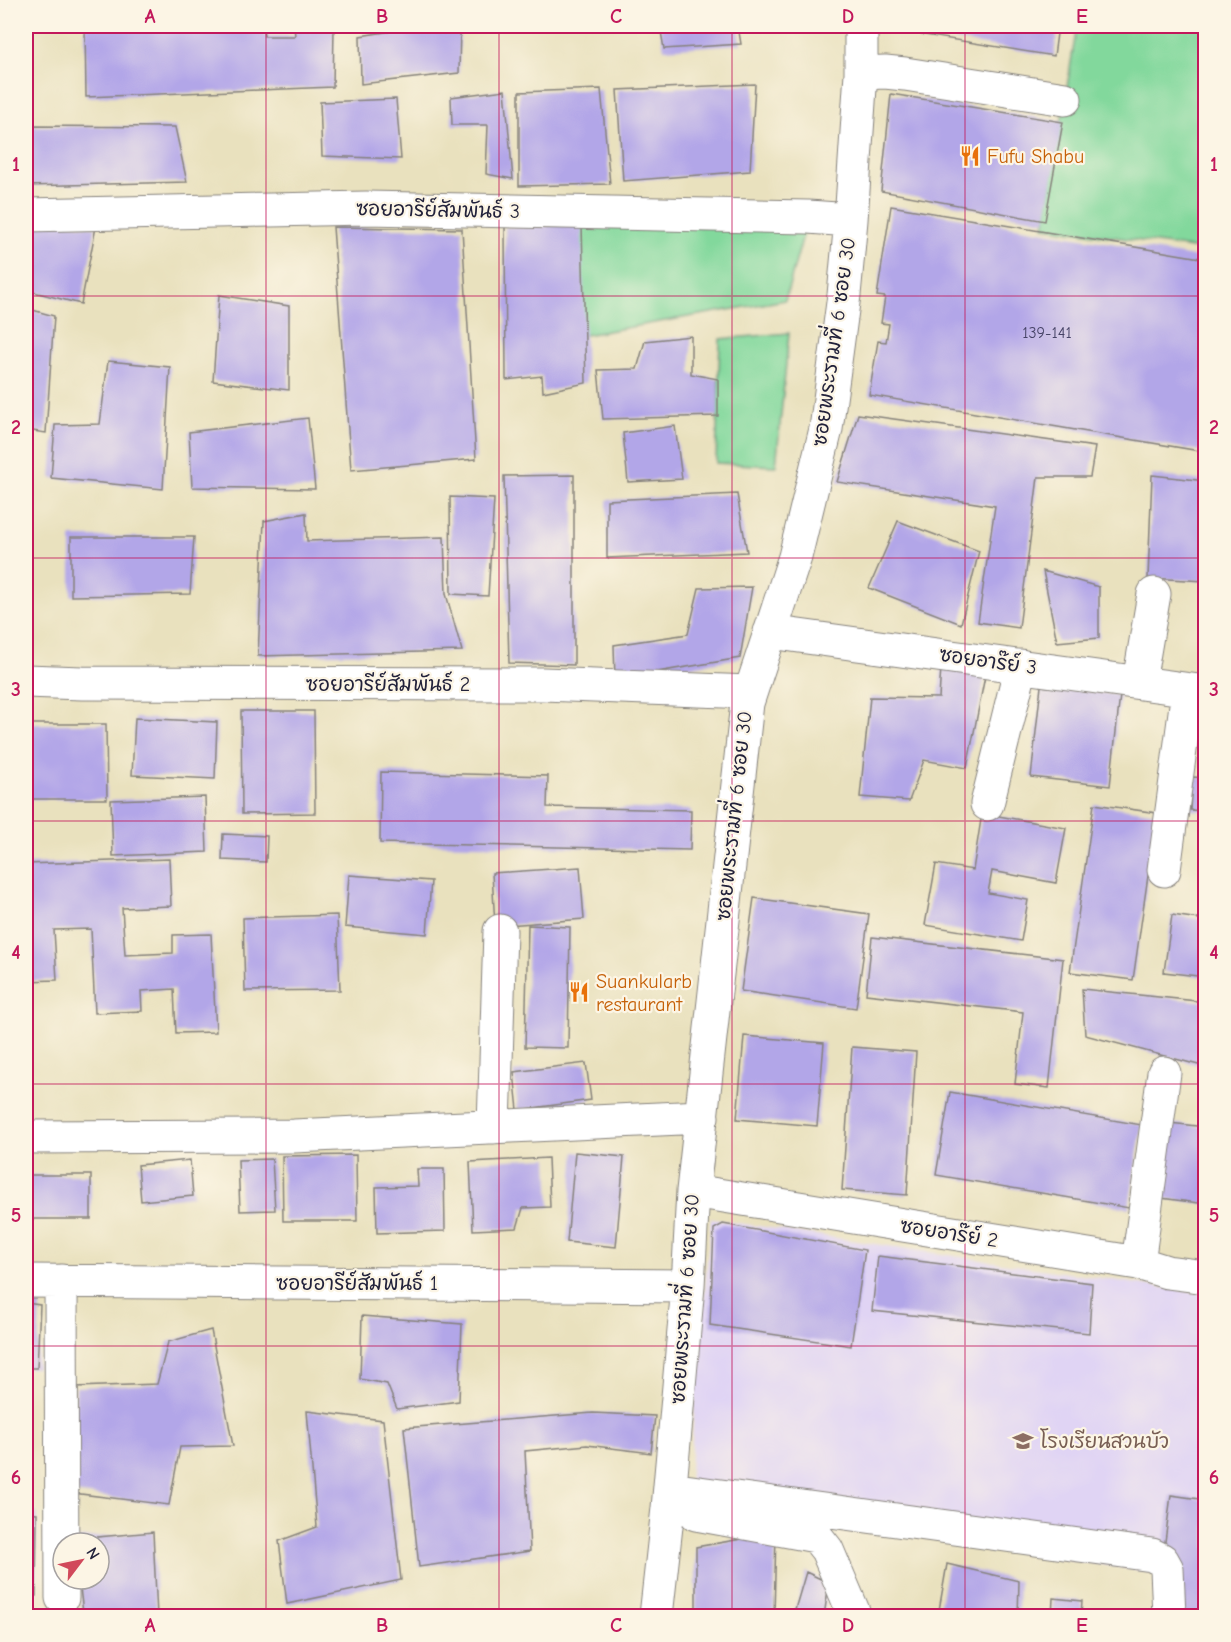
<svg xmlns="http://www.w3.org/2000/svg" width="1231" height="1642" font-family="'Comic Neue','Playpen Sans Thai',sans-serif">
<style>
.built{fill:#e0d4f4}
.green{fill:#82d89c;stroke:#527d6c;stroke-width:1.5}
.building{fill:#b2a6e8}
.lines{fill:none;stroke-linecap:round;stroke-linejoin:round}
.minor-casing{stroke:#86827c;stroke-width:35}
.minor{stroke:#fff;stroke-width:33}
.grid{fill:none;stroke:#c2185b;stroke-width:1.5;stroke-opacity:0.55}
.labels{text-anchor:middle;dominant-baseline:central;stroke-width:4.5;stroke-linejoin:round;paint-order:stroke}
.number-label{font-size:16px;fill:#464366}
.food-label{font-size:20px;fill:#c56008;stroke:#fcf5e5;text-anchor:start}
.street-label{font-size:20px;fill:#22223b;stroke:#fcf5e5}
.education-label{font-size:20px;fill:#785e54;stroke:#fcf5e5;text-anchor:start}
.neatline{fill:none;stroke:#c2185b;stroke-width:2}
.grid-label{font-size:20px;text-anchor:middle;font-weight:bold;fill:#c2185b}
</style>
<rect width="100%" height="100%" fill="#fcf5e5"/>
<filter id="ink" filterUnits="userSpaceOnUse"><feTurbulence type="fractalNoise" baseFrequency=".0167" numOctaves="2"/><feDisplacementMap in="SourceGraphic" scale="12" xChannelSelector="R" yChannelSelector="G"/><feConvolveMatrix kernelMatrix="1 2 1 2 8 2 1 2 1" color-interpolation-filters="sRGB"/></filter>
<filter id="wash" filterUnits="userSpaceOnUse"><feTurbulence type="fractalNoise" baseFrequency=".008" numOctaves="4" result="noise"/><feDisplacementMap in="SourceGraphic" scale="24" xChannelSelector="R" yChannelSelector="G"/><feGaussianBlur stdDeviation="1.35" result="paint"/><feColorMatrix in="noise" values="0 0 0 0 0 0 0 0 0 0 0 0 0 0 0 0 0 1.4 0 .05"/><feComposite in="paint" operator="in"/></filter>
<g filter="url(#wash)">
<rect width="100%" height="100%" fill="#e9e1be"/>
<path class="built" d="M711,1219L1205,1294V1616H1153L1156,1573L688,1501L693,1426Z"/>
<path class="green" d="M1077,26H1205V250L1044,227Z
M806,225L785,300L556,340L549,226Z
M789,333L776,466L716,463L720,339Z"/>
<g id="blocks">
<path class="building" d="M85,26H263L264,36H295L294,26H334L333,87L86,97Z
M424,26H460L459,73L361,84L360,36Z
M660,26H738L741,44L664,49Z
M920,26H1058L1054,56L918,34Z
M755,84L750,171L623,181L617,90Z
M601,89L610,184L519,186V92Z
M505,90L513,179L486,174L488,125H452L451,97Z
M891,94L1063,122L1045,221L881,191Z
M396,99L401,159L322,156L320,102Z
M26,126L175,127L187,182L26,186Z
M891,206L1206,259V452L869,395L878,341L886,342L889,324L881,323L885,297L877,296Z
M33,219L96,227L81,304L26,290V273Z
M582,225L586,383L543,392L542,376L506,380L505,227Z
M333,227L462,229L476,459L351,470Z
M219,295L289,306V390L213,381Z
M29,309L54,316L46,433L26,430V321Z
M691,336V374L718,379V416L603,419L598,370L637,369L645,341Z
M108,361L170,367L163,489L51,478L55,425L100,424Z
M858,414L1095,447L1090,477H1038L1019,628L978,622L995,506L837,482Z
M308,418L315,489L192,487L189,432Z
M675,426L682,479L628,482L623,433Z
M574,475V665L509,663L504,476Z
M1152,475L1206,481V581L1148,578Z
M737,494L747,552L607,558V500Z
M450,497L494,499L488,596L451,594Z
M306,513L307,541L444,537L446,594L462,651L258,656L264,521Z
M898,521L979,551L961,624L869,588Z
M71,537H194L190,594L71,596Z
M1043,571L1099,587V638L1057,642Z
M752,587L740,658L615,679L614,645L688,634L699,588Z
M941,667L985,676L967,768L924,760L909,801L860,797L870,697L939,698Z
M1041,686L1120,695L1110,786L1031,777Z
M241,711H314L315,813L242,814Z
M135,718L217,722L215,779L132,775Z
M26,724H106L107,799H26Z
M381,772L548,776L547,807L691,810L690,850L380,843Z
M1192,777L1206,778V811L1190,810Z
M205,797L207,852L113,856L111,800Z
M1094,804L1157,813L1133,980L1070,972Z
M982,813L1066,828L1056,883L992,871L988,893L1028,900L1021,941L925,925L936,864L973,870Z
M223,834L267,836L266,862L222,860Z
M169,859L171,906L122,908L125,955L173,953V935L211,934L216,1032L176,1033L174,989L141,991L142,1011L95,1013L91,929L54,930L57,980L26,981V864Z
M580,867L584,919L495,926L492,873Z
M349,875L431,881L427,934L345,927Z
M754,898L869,914L856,1008L741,991Z
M337,915L340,990L245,991L243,918Z
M1172,915L1206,920V977L1164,972Z
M528,925L570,927L568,1048L525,1047Z
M872,937L1063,959L1049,1088L1015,1084L1023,1012L866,994Z
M1082,989L1206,1002V1067L1085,1035Z
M744,1036L824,1043L817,1126L737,1119Z
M852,1047L916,1052L907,1195L842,1190Z
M586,1063L591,1100L518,1110L514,1072Z
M950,1092L1142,1125L1129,1208L936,1175Z
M1169,1123L1206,1127V1204L1161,1198Z
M575,1152L624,1157L616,1247L567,1242Z
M356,1155L357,1221H283L282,1156Z
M548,1158L550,1207L523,1208L517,1228L473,1230L470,1162Z
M272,1159L275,1210L240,1211L238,1160Z
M190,1160L193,1196L141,1201L138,1165Z
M417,1169H444L445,1231L377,1233L376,1187L418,1186Z
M26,1175H91V1219H26Z
M723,1224L865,1250L851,1346L710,1325L714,1229Z
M878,1256L1092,1283L1089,1333L872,1311Z
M26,1303L40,1305L37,1368H26Z
M362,1316L462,1324L459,1401L397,1409L387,1384L360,1379Z
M211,1330L233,1446L180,1447L169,1505L73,1493L76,1387L157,1384L168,1342Z
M307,1411L383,1420L401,1580L287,1604L279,1541L317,1527Z
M593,1413L655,1416L651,1453L587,1445L525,1451L530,1551L419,1567L404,1428Z
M1171,1495L1206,1500V1616H1184L1156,1612Z
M26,1512L37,1513L36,1596L26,1595Z
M153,1532L157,1616H67L83,1613L79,1579H99V1543H76L75,1539Z
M776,1533L774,1616H696V1547Z
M947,1564L1019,1581L1018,1616H938Z
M806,1572L829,1583L824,1616H793Z
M1053,1598L1082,1601L1081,1616H1052Z"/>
</g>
</g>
<g filter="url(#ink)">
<use href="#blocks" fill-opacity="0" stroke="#86827c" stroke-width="1.5"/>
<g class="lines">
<g class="minor-casing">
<path id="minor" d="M861,73L885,72L905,74L1065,99
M26,215L366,208L808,217L851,220
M770,632L1206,692
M26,681L82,683L543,684L750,692
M1139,682L1154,594
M987,804L1021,666
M1164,870L1188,690
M494,1127L500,931
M26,1137L294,1136L702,1117
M693,1191L1138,1263L1167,1272L1206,1277
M1138,1263L1164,1073
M26,1281L688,1286
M61,1281L62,1598
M670,1489L1152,1555L1162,1560L1167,1569L1169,1616
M696,1514L816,1536L827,1550L855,1616
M656,1616L668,1508L688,1286L693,1191L747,703L795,557L826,429L844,295L851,220L861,73V26"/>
</g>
<use href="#minor" class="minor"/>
</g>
</g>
<path class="grid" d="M266,26V1616M499,26V1616M732,26V1616M965,26V1616M26,296H1206M26,558H1206M26,821H1206M26,1084H1206M26,1346H1206"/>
<defs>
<g id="restaurant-bare" transform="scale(1.62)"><path d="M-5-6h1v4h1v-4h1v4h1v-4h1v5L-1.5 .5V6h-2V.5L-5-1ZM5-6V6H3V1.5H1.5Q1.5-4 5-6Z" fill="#e8710a" stroke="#fcf5e5" stroke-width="2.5" paint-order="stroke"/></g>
<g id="school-bare" transform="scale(1.62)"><path d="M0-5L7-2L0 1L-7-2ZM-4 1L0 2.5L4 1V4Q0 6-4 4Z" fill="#8d6e63" stroke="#fcf5e5" stroke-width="2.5" paint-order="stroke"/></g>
</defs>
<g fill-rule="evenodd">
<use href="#restaurant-bare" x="970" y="156"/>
<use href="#restaurant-bare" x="579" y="992"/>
<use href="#school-bare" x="1023" y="1441"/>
</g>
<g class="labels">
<g class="number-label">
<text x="1047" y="333">139-141</text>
</g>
<g class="food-label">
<text x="987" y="156">Fufu Shabu</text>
<text x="596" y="981">Suankularb<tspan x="596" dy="23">restaurant</tspan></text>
</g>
<g class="street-label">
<text transform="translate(438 210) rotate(1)">ซอยอารีย์สัมพันธ์ 3</text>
<text transform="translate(834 342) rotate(-82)">ซอยพระรามที่ 6 ซอย 30</text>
<text transform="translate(988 661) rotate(8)">ซอยอาร๊ย์ 3</text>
<text x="388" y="684">ซอยอารีย์สัมพันธ์ 2</text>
<text transform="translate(734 816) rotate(-84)">ซอยพระรามที่ 6 ซอย 30</text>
<text transform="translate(949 1233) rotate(9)">ซอยอาร๊ย์ 2</text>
<text x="357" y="1283">ซอยอารีย์สัมพันธ์ 1</text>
<text transform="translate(685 1299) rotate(-86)">ซอยพระรามที่ 6 ซอย 30</text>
</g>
<g class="education-label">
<text x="1040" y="1441">โรงเรียนสวนบัว</text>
</g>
</g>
<rect width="1231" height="1642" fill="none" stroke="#fcf5e5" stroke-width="66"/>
<g transform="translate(81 1561) rotate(58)"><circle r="28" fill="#fcf5e5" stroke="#a5a1a1" stroke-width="1.5"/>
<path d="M0-4.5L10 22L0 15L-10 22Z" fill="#d1495b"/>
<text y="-9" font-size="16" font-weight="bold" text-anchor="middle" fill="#22223b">N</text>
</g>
<rect x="33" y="33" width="1165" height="1576" class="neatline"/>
<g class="grid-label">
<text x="150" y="23">A</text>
<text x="382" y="23">B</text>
<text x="616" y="23">C</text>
<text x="848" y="23">D</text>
<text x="1082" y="23">E</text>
<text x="16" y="171">1</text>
<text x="1214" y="171">1</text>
<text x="16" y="434">2</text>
<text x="1214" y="434">2</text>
<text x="16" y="696">3</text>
<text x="1214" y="696">3</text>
<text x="16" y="959">4</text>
<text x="1214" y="959">4</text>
<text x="16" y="1222">5</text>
<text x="1214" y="1222">5</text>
<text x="16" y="1484">6</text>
<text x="1214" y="1484">6</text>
<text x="150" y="1632">A</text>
<text x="382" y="1632">B</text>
<text x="616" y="1632">C</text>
<text x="848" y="1632">D</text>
<text x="1082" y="1632">E</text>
</g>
</svg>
